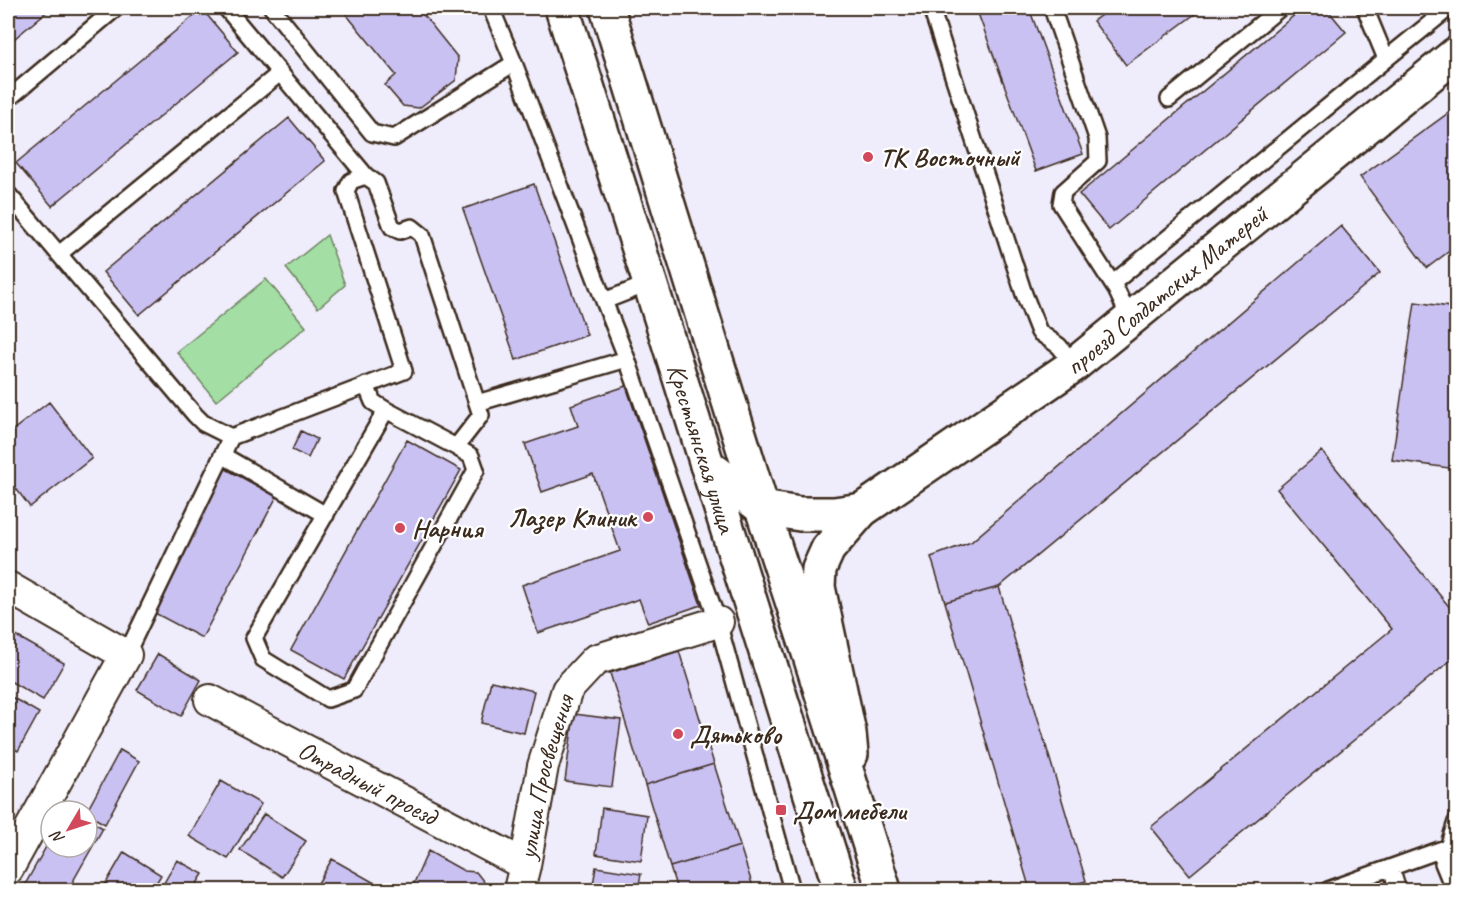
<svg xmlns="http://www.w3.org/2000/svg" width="1464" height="898" font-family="Caveat,sans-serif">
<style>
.green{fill:#a3dea4;stroke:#6f8461;stroke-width:1.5}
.building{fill:#cac1f3;stroke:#3b2a1e;stroke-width:1.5}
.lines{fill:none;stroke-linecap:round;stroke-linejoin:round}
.lane-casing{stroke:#3b2a1e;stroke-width:20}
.street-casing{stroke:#3b2a1e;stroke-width:34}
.secondary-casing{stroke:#3b2a1e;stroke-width:38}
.primary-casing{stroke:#3b2a1e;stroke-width:38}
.lane{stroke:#fff;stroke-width:15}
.street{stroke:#fff;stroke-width:30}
.secondary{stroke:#fff;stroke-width:33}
.primary{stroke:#fff;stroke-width:33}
.poi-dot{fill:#d1495b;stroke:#fff;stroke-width:2}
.labels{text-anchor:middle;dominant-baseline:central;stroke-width:4.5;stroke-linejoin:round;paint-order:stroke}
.poi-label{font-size:26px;font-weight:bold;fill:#3b2a1e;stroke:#fff;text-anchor:start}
.street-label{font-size:26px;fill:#3b2a1e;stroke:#fff}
</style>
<rect width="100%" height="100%" fill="#efecfb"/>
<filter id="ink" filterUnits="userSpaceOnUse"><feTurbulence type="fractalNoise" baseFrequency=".0167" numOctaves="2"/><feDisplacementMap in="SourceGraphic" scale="12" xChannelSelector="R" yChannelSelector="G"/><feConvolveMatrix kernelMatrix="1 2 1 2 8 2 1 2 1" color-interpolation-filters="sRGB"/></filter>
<g filter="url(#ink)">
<path class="green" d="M327,235L345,285L318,308L286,268Z
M266,279L306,327L216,401L177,352Z"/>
<path class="building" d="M8,8H51L8,44Z
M341,8H418L458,58L456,80L419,108L403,106L385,85L396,75Z
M976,8H1029L1083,154L1036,171Z
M1111,8H1203L1126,65L1093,21Z
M1303,8H1326L1346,32L1109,230L1079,194Z
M202,9L238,52L52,206L16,163Z
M1454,109L1456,113V246L1427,268L1360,177Z
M289,118L325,161L139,315L103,272Z
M534,184L587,335L516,360L463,209Z
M1341,226L1380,273L999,587L945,602L931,557L971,542Z
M1415,302L1456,308V469L1392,460Z
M626,386L701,605L648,623L639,599L538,633L522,585L620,551L593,474L542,492L525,444L578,426L571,405Z
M49,402L92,458L30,507L8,478V431L9,433Z
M301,431L317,439L308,458L292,450Z
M407,440L461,470L344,679L291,650Z
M1322,451L1456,615V656L1190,875L1151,827L1392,629L1277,489Z
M224,468L277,496L202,638L149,610Z
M999,587L1086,881L1055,890H1030L945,602Z
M11,633L64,663L43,700L8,680V640Z
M679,651L714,764L645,785L610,673Z
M158,654L201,680L181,716L137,690Z
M491,681L534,691L524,733L481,723Z
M8,695L39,713L18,751L8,745Z
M574,714L621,720L612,787L565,781Z
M120,750L139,761L105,824L87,814V811Z
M714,764L740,846L670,867L645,785Z
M221,781L261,804L228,859L189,836Z
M602,808L647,815L641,861L596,854Z
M264,814L306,841L282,877L240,850Z
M87,819L103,828L68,890H22L51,838V847H87Z
M740,846L754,890H677L670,867Z
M428,851L464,871L476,872L484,882V890H411Z
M124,852L161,875L152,890H102Z
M332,859L387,890H314Z
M177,860L203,874L193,890H160Z
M596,867L641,874L638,890H592Z"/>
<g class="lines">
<g class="lane-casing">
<path id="lane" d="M226,8L366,176
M272,8L372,133L394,138L514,63
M491,8L514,63L604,301
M931,8L1024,294L1039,332L1059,346L1074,365
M1052,8L1097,138L1098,161L1063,192L1061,204L1115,288
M1365,8L1386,59L1449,8
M8,99L116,8
M1169,99L1280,8
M8,194L195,415L203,423L231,437
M59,254L280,73
M1130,319L1113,283L1386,59
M627,359L718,622L792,890
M366,385L373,402L386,410
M456,447L386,410L254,638L263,659L328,699L354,690L476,470L471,456L456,447L481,415L477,403
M222,455L326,515
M126,655L231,437L404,371L346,191L351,181L366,176L376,183L392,227L400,231L412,227L422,235L477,403L627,359L604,301L650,283
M1391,868L1398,890
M1328,890L1448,847
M1454,890L1443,863L1456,822"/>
</g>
<g class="street-casing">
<g id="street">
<path d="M8,587L126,655L8,869"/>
<path id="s1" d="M210,700L525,865"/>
<path id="s2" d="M519,890L525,865L543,766L567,690L595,660L718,622"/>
</g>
</g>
<g class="secondary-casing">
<g id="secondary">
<path d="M707,465L762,508L800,514H834L862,510"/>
<path id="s3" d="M851,754L849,733L818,587L819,569L828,549L862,510L1074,365L1456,54"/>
</g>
</g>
<g class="primary-casing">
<g id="primary">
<path id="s4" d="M562,8L650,283L841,890"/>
<path d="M607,8L762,508L810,656L884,890"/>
</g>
</g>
<use href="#lane" class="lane"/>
<use href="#street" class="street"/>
<use href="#secondary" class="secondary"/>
<use href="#primary" class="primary"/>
</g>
</g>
<g class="poi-dot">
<circle cx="868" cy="157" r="6"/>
<circle cx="648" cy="517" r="6"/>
<circle cx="400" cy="528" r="6"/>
<circle cx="678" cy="734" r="6"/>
<rect x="775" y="804" width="12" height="12" rx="3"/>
</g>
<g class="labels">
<g class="poi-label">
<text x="880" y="157">ТК Восточный</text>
<text x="636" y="517" text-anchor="end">Лазер Клиник</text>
<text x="412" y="528">Нарния</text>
<text x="690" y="734">Дятьково</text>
<text x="793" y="810">Дом мебели</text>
</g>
<g class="street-label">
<text stroke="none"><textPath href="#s3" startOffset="638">проезд Солдатских Матерей</textPath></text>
<text stroke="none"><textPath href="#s4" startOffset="462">Крестьянская улица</textPath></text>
<text stroke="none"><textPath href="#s2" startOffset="116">улица Просвещения</textPath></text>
<text stroke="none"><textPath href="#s1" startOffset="178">Отрадный проезд</textPath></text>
</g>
</g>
<rect width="1464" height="898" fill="none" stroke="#fff" stroke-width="30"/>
<rect x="15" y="15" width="1434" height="868" fill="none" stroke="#3b2a1e" stroke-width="2" filter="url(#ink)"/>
<g transform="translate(69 829) rotate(231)"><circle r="28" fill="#ffffff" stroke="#b1aaa5" stroke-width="1.5"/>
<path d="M0-4.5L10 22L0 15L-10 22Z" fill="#d1495b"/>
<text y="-9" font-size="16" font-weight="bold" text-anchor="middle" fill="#3b2a1e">N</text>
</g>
</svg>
